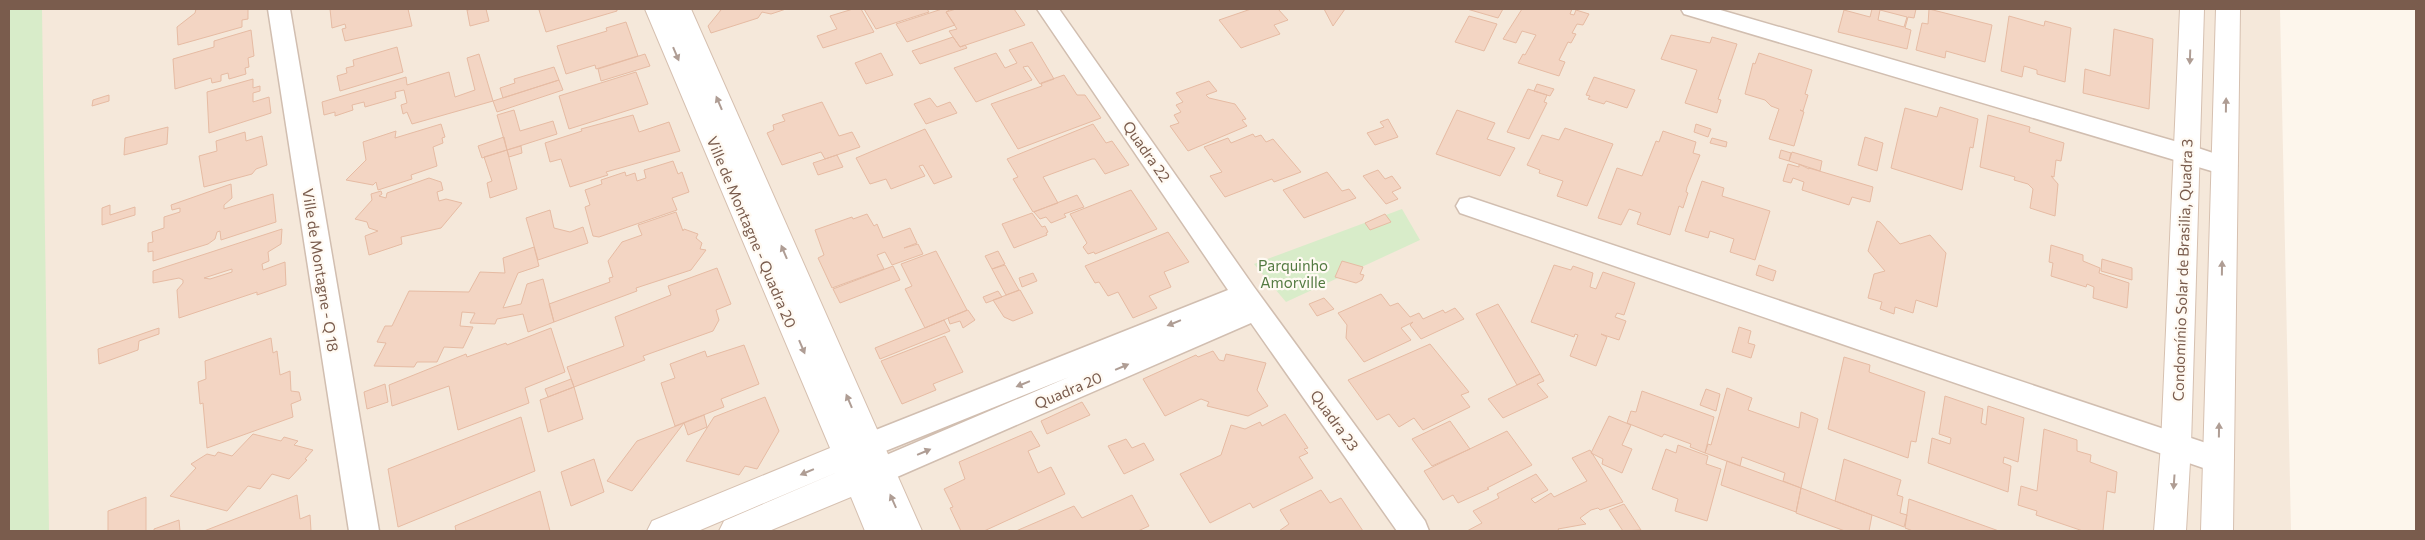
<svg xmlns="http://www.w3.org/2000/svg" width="2425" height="540" font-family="Commissioner,sans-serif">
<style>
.residential{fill:#f5e8da}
.green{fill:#d8ecc9}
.building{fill:#f3d5c3;stroke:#e6bba3;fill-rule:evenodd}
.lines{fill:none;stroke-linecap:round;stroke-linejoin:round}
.street-casing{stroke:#d1beb0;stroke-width:3}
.secondary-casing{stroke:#d6c0b0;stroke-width:2}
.street{fill:#fff;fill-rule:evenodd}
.secondary{fill:#fff;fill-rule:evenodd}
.oneway{fill:#af9d94}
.labels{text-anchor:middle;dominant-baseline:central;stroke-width:4.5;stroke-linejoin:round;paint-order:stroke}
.street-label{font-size:15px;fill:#7a5c4d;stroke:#fffaf3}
.park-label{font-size:15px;fill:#537a41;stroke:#fffaf3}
</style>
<rect width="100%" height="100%" fill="#fdf6ec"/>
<path class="residential" d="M9,9H2280L2291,531H9Z"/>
<path class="green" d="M9,9H42L49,531H9Z
M1402,209L1420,240L1286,302L1254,264Z"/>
<path class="building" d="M196,9H248V19L242,20V27L178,45L177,27L195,13Z
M330,9H408L412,26L345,41L342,29L346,28L345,24L332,28Z
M472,9H486L489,21L470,26L467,10Z
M543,9H617V11L546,32L539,10Z
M716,9H786L771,14L762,12L758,18L711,33L708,26L721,10Z
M853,9H861L874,32L823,48L817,36L837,29L830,16Z
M864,9H927L929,12L876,29Z
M942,9H951L946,12L955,25L907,42L896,24Z
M956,9H1014L1025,25L960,47L949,31L957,29L946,12Z
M1251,9H1278L1288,20L1274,25L1280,34L1241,48L1219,20Z
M1324,9H1345L1333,26Z
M1467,9H1503L1498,18Z
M1522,9H1572L1570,14L1574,15L1576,10L1589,14L1583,25L1577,24L1572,33L1576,34L1571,43L1568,42L1559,60L1565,62L1559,76L1518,63L1523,54L1525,55L1536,35L1522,31L1516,43L1503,39Z
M1872,9H1916L1914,18L1908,17L1905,28L1911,30L1907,49L1838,32L1844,10L1870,17ZM1880,10L1907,17L1904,27L1878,20Z
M1929,9L1992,25L1985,62L1946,51L1945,58L1916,50L1922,23L1928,24Z
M1469,16L1497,24L1484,51L1455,42Z
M2009,16L2044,26L2045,21L2071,28L2065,82L2037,74V70L2024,66L2022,77L2001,71Z
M626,22L638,56L596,69L595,65L566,74L557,46L607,31L606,28Z
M2114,29L2153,39L2149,109L2083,93L2085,69L2110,76Z
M251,30L254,56L248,58L249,67L245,68L246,74L229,79L228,73L221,75V81L212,83L211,78L175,89L173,59L214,47V41Z
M1671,35L1710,43L1712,37L1737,44L1718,99L1721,100L1717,113L1685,103L1697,70L1661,59Z
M953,37L960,47L965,45L967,48L920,64L912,51Z
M1032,42L1054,79L1040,84L1028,66L1023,67L1032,80L976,102L954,68L996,53L1005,68L1017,63L1009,50Z
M397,47L403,72L340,91L337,76L347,73L346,68L354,66L353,60Z
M881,53L893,75L866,84L855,63Z
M1759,53L1812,70L1805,94L1808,95L1803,111L1800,110L1804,112L1794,146L1769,139L1779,109L1771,106L1765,100L1745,94L1753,63L1755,64Z
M479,54L493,101L412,124L407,112L403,114L401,105L407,103L404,90L395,92L396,98L365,107L364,102L352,105L353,110L335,116V112L324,115L322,102L406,77L407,85L449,72L455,97L475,90L467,58Z
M645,54L650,66L601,81L598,69Z
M554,67L559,80L503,98L500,88L515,83L514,79Z
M636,72L648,104L569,129L559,96Z
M1064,75L1077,95H1085L1101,118L1018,149L991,104L1042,86L1041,83Z
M1594,77L1635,90L1627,108L1606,101L1604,104L1588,99L1590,96L1586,95Z
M253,79V88L260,86V91L253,93V102L269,97L271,113L209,133L207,92Z
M559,80L563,90L497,112L493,101Z
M1209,81L1217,91L1206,95L1209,98L1235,104L1246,119L1242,120L1247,126L1188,151L1170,126L1179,123L1174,115L1181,112L1176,105L1183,102L1176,93Z
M1537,84L1554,89L1550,96L1534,91Z
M1528,89L1547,95L1544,102L1547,103L1529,139L1507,132Z
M109,95V101L92,106L93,100Z
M930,98L937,107L950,102L957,113L926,124L914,104Z
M822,102L839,136L852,132L860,147L825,159L821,152L782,165L767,133L774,130L773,125L785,121L782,115Z
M1940,107L1978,119L1973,148L1970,147L1962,190L1891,168L1905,108L1937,117Z
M514,110L520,131L553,121L557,134L507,150L497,115Z
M1457,110L1495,123L1487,139L1515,148L1500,176L1436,154Z
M633,115L639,132L669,122L680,151L606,172L608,175L570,187L561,159L550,162L545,143L582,131L581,129Z
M1988,115L2030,127L2029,132L2064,143L2061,161L2056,160L2054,177L2051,176L2058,184L2055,216L2030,208L2033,189L2028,184L2014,180L2015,177L1980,167Z
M1388,119L1398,137L1375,145L1367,133L1384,127L1380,122Z
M441,124L445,137L442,138L443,143L433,147L437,166L411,175L412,179L378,190L376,182L373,185L346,180L366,160L363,142L396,131L395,138Z
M1093,124L1106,143L1112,141L1129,165L1105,174L1095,159H1092L1043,177L1058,203L1033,212L1013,179L1018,177L1007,159Z
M1696,124L1711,129L1708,137L1694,132Z
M168,127L167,144L124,155L125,138Z
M1565,128L1613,144L1587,206L1557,196L1563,181L1539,173L1540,170L1527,165L1542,135L1559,140Z
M925,129L952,177L934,184L923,165L919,166L925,176L891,189L886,179L870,184L856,158Z
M1663,131L1696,142L1693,153L1700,155L1687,187L1686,192L1688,193L1683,208L1679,206L1670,235L1637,224L1641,213L1629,209L1621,225L1598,218L1617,168L1642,176L1656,141L1659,142Z
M245,132L246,141L262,136L267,165L256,169L252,174L204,187L199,156L217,151L216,141Z
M1253,134L1255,137L1261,135L1266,142L1273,139L1301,172L1274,182L1272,179L1225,197L1210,176L1222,172L1204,147L1228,138L1231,143Z
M504,137L507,150L482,158L478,146Z
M1865,137L1883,143L1877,171L1858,165Z
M1712,138L1727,142L1726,147L1710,143Z
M521,146L522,153L509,157L507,150Z
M507,150L517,189L490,198L487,183L492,181L484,157Z
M1781,150L1791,153L1789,161L1779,158Z
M1792,152L1822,161L1820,171L1789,161Z
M837,155L843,167L818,175L813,163Z
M673,161L678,174L682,172L689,192L672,198L677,210L599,237L593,236L585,207L590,205L585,190L602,184L601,180L625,172L626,176L635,173L637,181L646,178L644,170Z
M1788,164L1799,167V164L1809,169V168L1873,187L1870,202L1852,197L1849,205L1802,190L1804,182L1793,178L1791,183L1783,181Z
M1378,170L1385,179L1392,176L1401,188L1392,192L1398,199L1386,204L1363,176Z
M1327,172L1342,191L1349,189L1356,198L1304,218L1283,190Z
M429,178L441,182L443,190L437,192L439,201L446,199L462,203L441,228L401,237L402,244L369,255L365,236L378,231L369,228L367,222L355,219L372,200L371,194L381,191L382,194L379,196L386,198L387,193Z
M1702,181L1724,188L1722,196L1770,211L1755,260L1730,252L1734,239L1710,231L1708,238L1685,231Z
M231,184L232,198L224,205V209L273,194L276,222L221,240L220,231L217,232L215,239L208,244L153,261V251L148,252V243L153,242L152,232L164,228V217L180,212V208L172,210L171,205Z
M1131,190L1157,229L1095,254L1094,252L1088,254L1083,247L1087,243L1070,214Z
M1077,195L1084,207L1064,214L1066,217L1051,223L1046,217L1040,219L1034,212Z
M110,205V215L135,207V215L102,225V208Z
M550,210L554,228L570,232L583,227L588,243L538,260L526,218Z
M676,212L683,231L684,229L698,234L696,238L702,243L700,249L706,250L691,270L636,288L637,291L554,322L549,304L610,282L609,278L613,277L608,261L622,242L642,235L638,225Z
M1032,213L1042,227L1045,226L1048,232L1046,233L1047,235L1014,248L1002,224Z
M867,214L874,226L877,224L883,238L910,228L917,243L904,248L918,244L923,254L892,265L885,252L877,255L884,269L832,288L818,258L824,255L815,230L852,217L853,219Z
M1385,214L1391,222L1370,230L1365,223Z
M1877,221L1880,222L1900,244L1930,235L1946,253L1937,307L1916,300L1913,313L1895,307L1894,314L1880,309L1882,302L1868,298L1874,274L1885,271L1868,251Z
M282,229L281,244L268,252L269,261L262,264L263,270L285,262L286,285L257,295V292L179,318L177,290L183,283V280L179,278L153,283V271ZM232,269V272L210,279L204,278Z
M1168,232L1189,262L1164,272L1171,287L1149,296L1157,308L1133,318L1118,292L1108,296L1099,282L1095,283L1085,266Z
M2051,245L2083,255V261L2100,268L2099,273L2129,283L2127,308L2093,298L2094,287L2087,284L2086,287L2051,276L2053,263L2049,262Z
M534,247L539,266L518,273L503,308L521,304L527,284L543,279L554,322L528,332L523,314L497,319L495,324L470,323L475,313L462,312L460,326L473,327L463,348L444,347L437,362H417L414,367L374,366L386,343L377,342L385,326H392L409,291L469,292L480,272L505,273L503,258Z
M936,251L967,310L925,328L905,289L912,286L901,264Z
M998,251L1005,264L992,269L985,256Z
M2102,259L2132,268V280L2101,271Z
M1342,261L1363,267L1360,274L1364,275L1362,280L1356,283L1335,277Z
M1005,265L1019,290L1006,295L992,269Z
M1554,265L1571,270L1573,266L1593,273L1590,287L1596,289L1603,272L1635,283L1624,315L1617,313L1615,317L1626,321L1619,340L1601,334L1607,337L1596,366L1570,356L1578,335L1575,334L1574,337L1531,322Z
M1759,265L1776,271L1773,281L1756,275Z
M893,266L900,280L840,303L833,289Z
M717,268L731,304L716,310L719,320L713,331L643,356L645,360L574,387L567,367L624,346L615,317L671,295L668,286Z
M1033,273L1037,281L1022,287L1019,278Z
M1020,290L1033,313L1013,321L1004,317L993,300Z
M998,291L1002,297L986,303L983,297Z
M1381,294L1390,306L1398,303L1410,317L1419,313L1423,319L1443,310L1445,313L1455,308L1464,319L1421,339L1410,325L1413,322L1401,328L1411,340L1364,362L1346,338L1347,325L1338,313Z
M1324,298L1334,309L1317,316L1309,304Z
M1498,304L1540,374L1517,385L1476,314Z
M968,310L975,320L963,328L960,321L950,324L948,318Z
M944,320L950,331L880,359L875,348Z
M1739,327L1751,331L1748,343L1755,345L1751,358L1732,352Z
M159,328V334L139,341L138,350L99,364L98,349Z
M551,328L565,372L525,388L529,403L458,430L449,386L392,406L389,385L466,354L467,357L506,343L507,345Z
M945,336L963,372L933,384L936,390L902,404L881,361Z
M271,338L273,353L277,351L280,375L290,371L291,391L299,392L301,400L291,404L293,417L207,448L203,403L200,404L198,382L206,379L205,361Z
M1430,344L1469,392L1461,395L1470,407L1423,430L1414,418L1399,427L1389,414L1377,420L1348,380Z
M744,345L759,384L721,399L724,407L675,426L661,383L675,378L670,364L705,351L707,357Z
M1213,351L1219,360L1224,361L1226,354L1266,363L1257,390L1268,406L1248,416L1207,406L1209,402L1201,399L1165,416L1143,379L1196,355L1198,357Z
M1844,357L1870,365L1869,372L1925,392L1916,442L1911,441L1908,458L1828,429Z
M1540,374L1544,381L1537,384L1548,397L1503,418L1488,399Z
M571,379L574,387L548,397L545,389Z
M385,384L388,402L367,409L364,392Z
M574,387L583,419L548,432L540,400Z
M1727,388L1752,398L1748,410L1799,428L1801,412L1818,419L1801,488L1783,481L1785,473L1742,457L1740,466L1705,453L1708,444L1711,445Z
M1706,389L1720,394L1716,411L1700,405Z
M1642,391L1714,417L1705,453L1690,447L1691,444L1664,434L1662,437L1627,423L1631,411L1636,412Z
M1945,396L1983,409L1981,423L1986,425L1988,406L2024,418L2018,462L2004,457L2003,463L2011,466L2008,492L1928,463L1932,438L1950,444L1951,438L1939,434Z
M765,397L779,431L757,469L745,466L739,475L686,461L714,417Z
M1082,402L1090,415L1047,434L1041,421Z
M1285,414L1308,448L1304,449L1308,453L1299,457L1313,478L1253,508L1250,503L1210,523L1180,474L1221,455L1231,425L1245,429L1260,422L1262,426Z
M704,415L707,427L688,435L684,423Z
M1609,416L1631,425L1622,445L1632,449L1622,473L1602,464L1603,459L1591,453Z
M521,417L535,471L398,527L388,469Z
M1450,421L1470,449L1432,466L1412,439Z
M684,423L632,491L607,481L637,441Z
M2044,429L2077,440V451L2091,455L2090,462L2117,472L2115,493L2107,491L2103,531H2083L2036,515L2037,511L2018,505L2021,486L2037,491Z
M1031,431L1040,446L1028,451L1038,473L1051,467L1065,494L984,531H961L950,508L953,507L944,489L965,479L959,462Z
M1507,431L1532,465L1487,488L1489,489L1458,503L1453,495L1443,500L1424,471Z
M253,434L281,441L284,437L298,441L294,445L313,450L305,459L307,460L289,479L272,474L260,489L248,486L227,511L170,496L196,468L191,464L207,454L215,456L218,452L232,456Z
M1126,439L1132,448L1144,443L1154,460L1124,474L1108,446Z
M1678,445L1708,456L1706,464L1721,469L1707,521L1675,511L1678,499L1652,489L1666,449L1676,453Z
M1590,450L1623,502L1600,510L1598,508L1591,510L1580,518L1586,524L1558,529L1559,531H1467L1482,523L1473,511L1499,498L1497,494L1536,474L1548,490L1531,499L1535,503L1551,493L1554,497L1587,481L1572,458Z
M594,459L604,492L571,506L561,472Z
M1844,459L1901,480L1897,495L1903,497L1900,513L1907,515L1904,527L1835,501Z
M1727,461L1801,488L1796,512L1721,485Z
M1801,488L1872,515L1869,531H1845L1796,513Z
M1321,490L1330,503L1341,498L1363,531H1279L1289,524L1280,510Z
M540,491L550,531H456L455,526Z
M297,495L300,519L310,515L311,531H204Z
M1132,495L1149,526L1138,531H1016L1074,506L1082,518Z
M146,497V531H108V511Z
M1909,499L1999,531H1913L1905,528Z
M1624,504L1641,530L1623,531L1609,510Z
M179,520L180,531H154V529Z"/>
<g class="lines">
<g class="street-casing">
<path id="street" d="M268,9H290L379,531H349Z
M1037,9H1059L1254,287L1425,521L1429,531H1397L1251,323L890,480L880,484L870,480L865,471L870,462L1069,377L868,458L858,455L853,446L858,437L1228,290Z
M1681,9H1717L2195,147L2234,160L2237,166L2234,172L2225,175L1684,14Z
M1469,197L2218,447L2228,451L2233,460L2228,469L2218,473L1460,213L1456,206L1460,199Z"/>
</g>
<g class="secondary-casing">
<path id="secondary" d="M645,9H691L922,531H865L851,497L769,531H719L724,521L840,471L698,531H647L652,521L830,448Z
M2180,9H2204L2191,445L2186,531H2154L2161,445Z
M2216,9H2240L2233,531H2201Z"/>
</g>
<use href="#street" class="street"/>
<use href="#secondary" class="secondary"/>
</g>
<defs><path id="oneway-solid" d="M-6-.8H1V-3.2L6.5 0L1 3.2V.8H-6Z" transform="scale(1.25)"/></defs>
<g class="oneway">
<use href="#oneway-solid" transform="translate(676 54) rotate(67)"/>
<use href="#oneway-solid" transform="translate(2190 57) rotate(92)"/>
<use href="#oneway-solid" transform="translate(719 103) rotate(-113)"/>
<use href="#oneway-solid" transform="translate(2226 105) rotate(-89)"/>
<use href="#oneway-solid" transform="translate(784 252) rotate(-113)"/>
<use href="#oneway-solid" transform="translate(2222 268) rotate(-89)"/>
<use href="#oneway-solid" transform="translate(1174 323) rotate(158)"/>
<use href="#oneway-solid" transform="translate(802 347) rotate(67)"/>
<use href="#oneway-solid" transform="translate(1122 367) rotate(-23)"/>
<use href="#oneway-solid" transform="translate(1023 384) rotate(158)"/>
<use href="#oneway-solid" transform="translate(849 401) rotate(-113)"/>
<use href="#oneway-solid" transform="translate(2219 430) rotate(-89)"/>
<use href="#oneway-solid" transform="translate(924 452) rotate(-23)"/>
<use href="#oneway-solid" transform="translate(807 472) rotate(157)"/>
<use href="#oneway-solid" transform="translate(2174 482) rotate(94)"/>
<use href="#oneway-solid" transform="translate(893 501) rotate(-114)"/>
</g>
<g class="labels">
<g class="street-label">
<text transform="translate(1147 151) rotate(55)">Quadra 22</text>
<text transform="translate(752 232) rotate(67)">Ville de Montagne - Quadra 20</text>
<text transform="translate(321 270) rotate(81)">Ville de Montagne - Q 18</text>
<text transform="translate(2182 270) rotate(-88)">Condomínio Solar de Brasilia, Quadra 3</text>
<text transform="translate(1068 390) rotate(-23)">Quadra 20</text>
<text transform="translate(1335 420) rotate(54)">Quadra 23</text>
</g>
<g class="park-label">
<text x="1293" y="265">Parquinho<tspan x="1293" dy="17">Amorville</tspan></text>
</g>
</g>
<rect width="2425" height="540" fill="none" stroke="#7a5c4d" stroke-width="20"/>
</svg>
